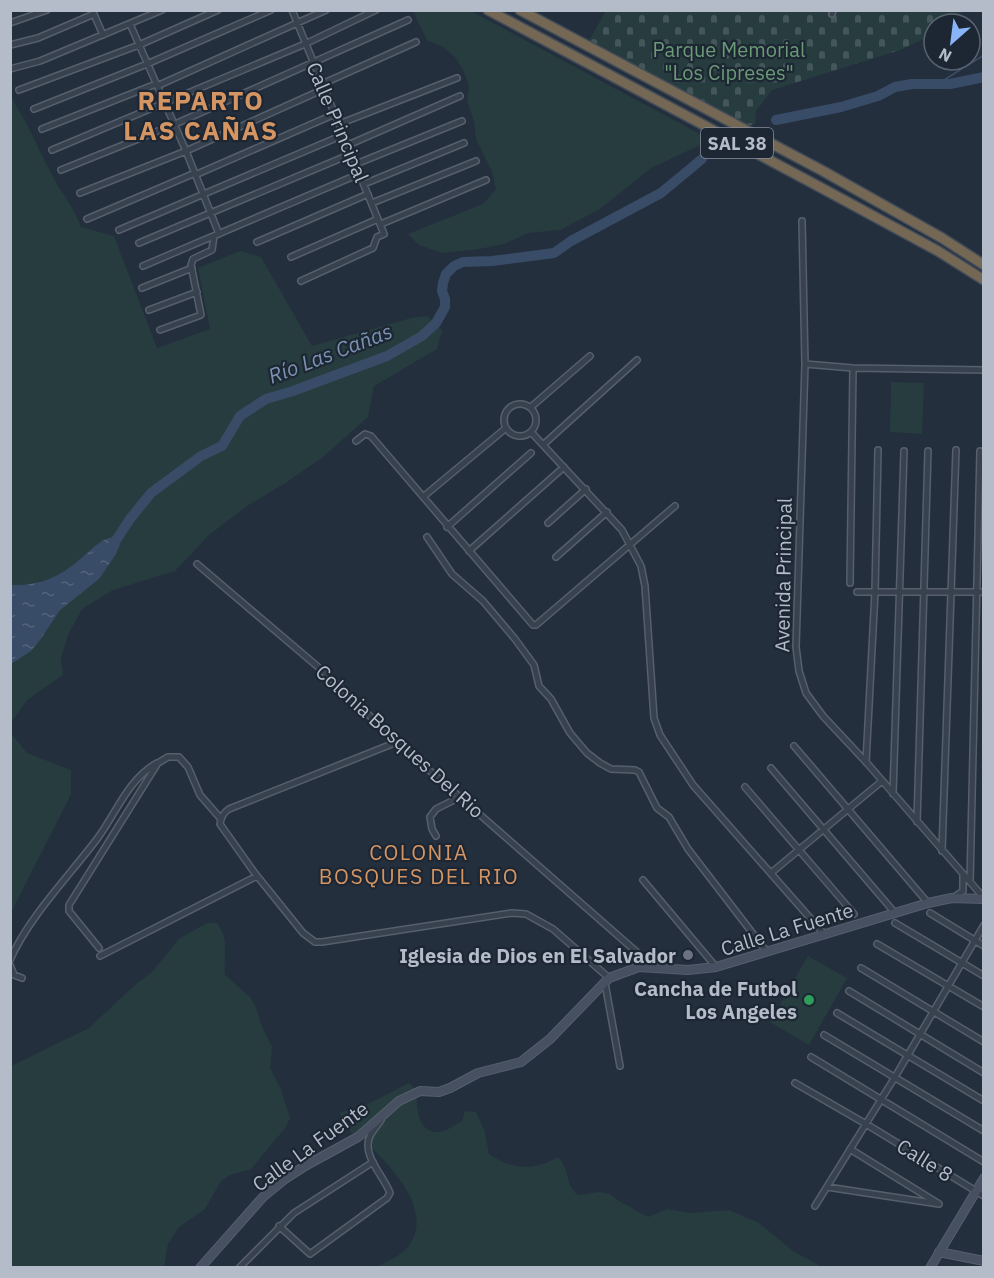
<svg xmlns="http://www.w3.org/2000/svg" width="994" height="1278" font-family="'IBM Plex Sans',sans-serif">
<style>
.grass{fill:#263c3f}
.cemetery{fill:url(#cemetery-stones)}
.water{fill:url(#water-ripples)}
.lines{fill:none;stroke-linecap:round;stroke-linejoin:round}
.stream{stroke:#394c67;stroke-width:1.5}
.river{stroke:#394c67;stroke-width:10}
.street-casing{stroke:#565f6c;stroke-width:8}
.secondary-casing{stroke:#565f6c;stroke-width:10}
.highway-casing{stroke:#434c59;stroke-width:12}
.street{stroke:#38414e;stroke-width:5}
.secondary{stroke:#465061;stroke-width:8}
.highway{stroke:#746855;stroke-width:9}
.worship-dot{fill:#6b7280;stroke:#1d2633;stroke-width:2}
.leisure-dot{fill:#2e9e5b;stroke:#1d2633;stroke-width:2}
.labels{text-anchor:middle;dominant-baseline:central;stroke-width:4.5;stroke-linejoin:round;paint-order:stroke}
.shield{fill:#1d2633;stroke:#878f9c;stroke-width:1.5}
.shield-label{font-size:18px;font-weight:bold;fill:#b4bcc9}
.park-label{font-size:20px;fill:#6b9a76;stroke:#1d2633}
.street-label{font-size:20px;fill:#b4bcc9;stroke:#1d2633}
.poi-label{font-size:20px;font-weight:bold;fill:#b4bcc9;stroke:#1d2633;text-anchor:end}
.water-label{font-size:21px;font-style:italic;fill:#7c92b1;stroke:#1d2633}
.neighbourhood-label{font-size:21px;letter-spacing:1.5px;fill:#d59563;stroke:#1d2633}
.district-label{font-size:26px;font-weight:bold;letter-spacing:1.5px;fill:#d59563;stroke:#1d2633}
</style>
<defs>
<pattern id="cemetery-stones" width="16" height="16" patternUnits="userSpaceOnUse" patternTransform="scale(1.5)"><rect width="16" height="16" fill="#263c3f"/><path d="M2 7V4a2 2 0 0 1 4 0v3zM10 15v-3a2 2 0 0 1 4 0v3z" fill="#435659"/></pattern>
<pattern id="water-ripples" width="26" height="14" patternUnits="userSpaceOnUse" patternTransform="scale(1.5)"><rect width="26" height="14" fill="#394c67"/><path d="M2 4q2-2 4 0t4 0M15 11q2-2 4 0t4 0" fill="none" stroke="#53647b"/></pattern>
</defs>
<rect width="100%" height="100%" fill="#242f3e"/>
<path class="grass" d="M413,11H471L711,140L651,168L600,209L560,230L528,233L504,244L479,249L443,253L419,245L408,234L483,204L496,189L492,172L476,139L474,121L467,101L469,85L463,70L456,58L443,47L427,40Z
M11,97C27,122 39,150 53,177C63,196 73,205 81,227L114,236L157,348L210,329L198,268L240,251L261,257L312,346L411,318L427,316L442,330L437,349L374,386L368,417L323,457L287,482L247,506L209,535L175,571L113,590L82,609L68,635L61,658L63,675L27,700L11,723Z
M891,382L924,383L922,434L890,432Z
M11,733L27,753L71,770V794L11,913Z
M207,923H217C230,940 223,956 225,975L250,997L255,1005L262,1027L272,1047L270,1068L280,1087L290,1118L286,1127L251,1169L230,1175L221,1181L205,1209L179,1227L168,1244L164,1267H11V1066L89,1028L136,984L152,972L179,939Z
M808,956L847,978L809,1045L770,1022Z
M409,1083L417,1091C416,1106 417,1134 440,1132C448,1131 455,1124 462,1121L465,1111L476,1112L485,1132L489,1154C512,1170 534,1171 558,1157C572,1173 564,1184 578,1195L599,1192L610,1194L619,1201L648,1217L668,1209L690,1213L729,1210L759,1223L793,1251L822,1267H377C387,1261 401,1256 408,1247C437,1209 386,1162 361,1137C349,1135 344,1124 340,1113L350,1109L360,1108Z"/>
<path class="cemetery" d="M606,11H963L946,24H934V34L900,50L772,90L756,111L755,124L743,127L589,41Z"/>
<path class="water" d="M113,537L120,544L116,554L99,579L60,610L40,640L31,651L11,664V585C37,586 59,578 79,560C91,551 98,540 113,537Z"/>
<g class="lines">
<path class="stream" d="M936,85L984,55"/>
<path class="river" d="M776,120L841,107L878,96L895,87L912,84H950L984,77
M109,551L130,519L151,493L201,456L222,446L240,416L266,399L293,391L387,356L422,336L436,323L445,307V299L442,291L443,283L446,274L454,266L463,262L492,261L554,253L571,241L661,193L702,159"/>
<g class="street-casing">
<path id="street" d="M292,10L384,234L377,237L373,248L301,281
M93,12L103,35
M832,14L833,10
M10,23L47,10
M130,24L186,151L219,234
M10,45L38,38L94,14
M10,69L40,61L162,10
M322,84L416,42
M157,86L326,10
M19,90L139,45L218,10
M34,109L147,64L271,10
M339,124L457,78
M42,129L156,84
M348,145L460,96
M52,150L305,44L376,10
M356,164L462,121
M61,170L173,125L408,20
M195,175L335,114
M364,184L464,143
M80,193L186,151L324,89
M372,203L476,161
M87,219L195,173
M802,221L805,364L796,647L799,671L806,693L823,716L866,762L984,898
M381,224L486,180
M119,230L343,135
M257,242L368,194
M139,243L351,154
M291,257L378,219
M143,266L359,174
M142,288L192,268
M149,310L197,292
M160,330L201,315L191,265L193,259L212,250L214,236
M805,364L853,368L984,370
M504 420a16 16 0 1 1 32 0a16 16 0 1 1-32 0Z
M531,407L590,356
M531,432L622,530L641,566L645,586L654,718L660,735L693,785L825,935
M356,441L365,434L371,436L533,625H536L675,506
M544,444L637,360
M423,497L506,428
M548,523L586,489
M447,527L531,453
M427,537L452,574L483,601L515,639L534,665L539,686L551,699L570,733L587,753L600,763L611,769L635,770L639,772L657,808L669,817L688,849L767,952
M469,551L564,467
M556,557L607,512
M197,564L324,672L397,742L655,968
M850,583L853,368
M857,592H984
M397,742L229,809C223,813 221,817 220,824L254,872L303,933L315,942H322L512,913L526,914L553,929L609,978
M794,746L928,903
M866,762L875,592L878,450
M771,768L895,913
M745,787L854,914
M893,794L904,451
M917,822L928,451
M436,836L432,829L430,817L436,809L460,797
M942,851L956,450
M771,873L882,781
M643,880L716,967
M970,882L980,451
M954,897L963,891V874
M930,913L984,946
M895,923L984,976
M877,944L984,1007
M99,948L69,911V905L158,763L168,757H179L188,767L200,795L221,819
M100,956L257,876
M10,960C28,918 69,876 97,839C116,814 127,780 157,763
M10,965L14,975L22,978
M861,968L984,1042
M605,983L620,1066
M849,991L984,1073
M837,1013L984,1101
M824,1035L984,1131
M811,1057L984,1162
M795,1083L866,1124L984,1196
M827,1187L939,1204L850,1149
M815,1206L895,1077L984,925
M279,1226L310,1254L387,1198L390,1193C384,1176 361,1155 370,1136C373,1130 378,1125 381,1120
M239,1268L294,1213L373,1162"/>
</g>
<g class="secondary-casing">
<path id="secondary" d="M939,1252L984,1261
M200,1268L263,1197L285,1179L305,1166L358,1137L399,1101L420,1091L439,1092L450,1088L478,1073L521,1062L550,1039L609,978L639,967L688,970L716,967L928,903L952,898L984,899
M930,1268L984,1178"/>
</g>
<g class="highway-casing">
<path id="highway" d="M488,10L816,185L938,251L984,280
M520,10L823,171L942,238L984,265"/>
</g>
<use href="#street" class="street"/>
<use href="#secondary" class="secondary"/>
<use href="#highway" class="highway"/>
</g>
<circle class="worship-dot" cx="688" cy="955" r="6"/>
<circle class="leisure-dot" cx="809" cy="1000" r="6"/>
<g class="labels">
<rect class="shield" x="701" y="128" width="72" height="30" rx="4.5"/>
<g class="shield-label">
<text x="737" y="143">SAL 38</text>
</g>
<g class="park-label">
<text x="729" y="49">Parque Memorial<tspan x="729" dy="23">"Los Cipreses"</tspan></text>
</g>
<g class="street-label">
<text transform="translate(338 122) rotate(67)">Calle Principal</text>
<text transform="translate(783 575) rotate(-89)">Avenida Principal</text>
<text transform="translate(400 741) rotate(42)">Colonia Bosques Del Rio</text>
<text transform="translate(787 929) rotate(-17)">Calle La Fuente</text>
<text transform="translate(310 1146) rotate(-36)">Calle La Fuente</text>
<text transform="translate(925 1160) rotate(32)">Calle 8</text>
</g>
<g class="poi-label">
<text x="676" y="955">Iglesia de Dios en El Salvador</text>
<text x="797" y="988">Cancha de Futbol<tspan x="797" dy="23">Los Angeles</tspan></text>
</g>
<g class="water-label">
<text transform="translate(330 353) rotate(-21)">Río Las Cañas</text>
</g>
<g class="neighbourhood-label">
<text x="419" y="852">COLONIA<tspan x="419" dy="24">BOSQUES DEL RIO</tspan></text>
</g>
<g class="district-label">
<text x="201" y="100">REPARTO<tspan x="201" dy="30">LAS CAÑAS</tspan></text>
</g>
</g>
<rect width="994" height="1278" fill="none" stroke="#b4bcc9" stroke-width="24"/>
<g transform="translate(952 42) rotate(208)"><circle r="28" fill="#1d2633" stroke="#59626f" stroke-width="1.5"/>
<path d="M0-4.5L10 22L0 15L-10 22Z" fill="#8ab4f8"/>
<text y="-9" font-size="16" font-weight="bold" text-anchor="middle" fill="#b4bcc9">N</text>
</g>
</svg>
